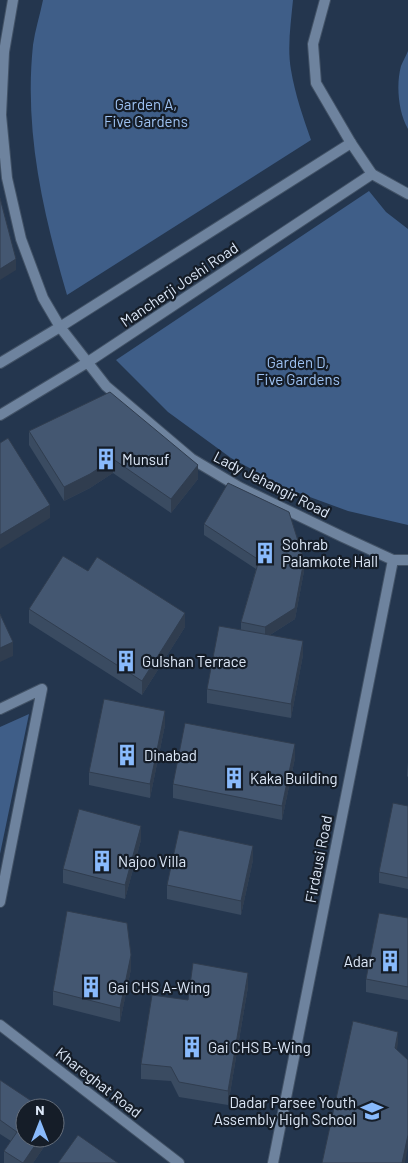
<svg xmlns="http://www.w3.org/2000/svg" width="408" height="1163" font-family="Barlow,sans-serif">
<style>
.green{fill:#3f5e88}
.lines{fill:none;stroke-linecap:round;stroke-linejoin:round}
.minor-casing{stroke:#425266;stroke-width:12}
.tertiary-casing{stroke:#425266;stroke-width:12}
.minor{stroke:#6e839e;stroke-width:10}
.tertiary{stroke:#6e839e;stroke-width:10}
.wall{fill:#3a4b61}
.shaded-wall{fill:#303d4f}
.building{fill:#445771;stroke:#303d4f}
.labels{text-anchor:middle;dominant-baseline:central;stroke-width:4.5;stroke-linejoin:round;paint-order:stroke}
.park-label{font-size:15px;fill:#9ec2f2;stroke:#151d28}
.street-label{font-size:15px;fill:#dde8f8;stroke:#151d28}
.poi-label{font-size:15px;fill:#dde8f8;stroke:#151d28;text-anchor:start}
</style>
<rect width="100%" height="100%" fill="#24364e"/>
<path class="green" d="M43,0H293C291,22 287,47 291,70C295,94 303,117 311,140L67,295C43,213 24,131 33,45C35,30 40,15 43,0Z
M408,51V129C398,112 396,84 401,66C403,61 406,56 408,51Z
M369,191L386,212L408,229V525L348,511L288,489L231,458L168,412L116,360Z
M29,714L0,854V727Z"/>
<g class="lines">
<g class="minor-casing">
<path id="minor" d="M13,0L4,52L1,115L7,178L21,239L43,298L60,327L106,386L192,459L239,487L343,537L393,560H408
M0,363L60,327L351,143
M0,415L88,362L372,174
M0,709L42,689
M0,902L42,689
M0,1025L179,1163
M273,1163L393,560"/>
</g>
<g class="tertiary-casing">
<path id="tertiary" d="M325,0L313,44L316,83L351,143L372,174L408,194"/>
</g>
<use href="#minor" class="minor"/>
<use href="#tertiary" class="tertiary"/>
</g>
<path class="wall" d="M29,431L198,479L171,513L113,473L90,488L64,501L29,445Z
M204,524L304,571L295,619L270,635L303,655L291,718L207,703V689L241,630V622L256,569L204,535Z
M88,571L185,627L142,695L29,623V609Z
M165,725L150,798L89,785V772Z
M295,758L282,820L173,798V784Z
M408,762V777L407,776Z
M408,806V889L379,883V872Z
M141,840L125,899L63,883V869Z
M253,860L241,915L167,899V885Z
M408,918V1000L366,992V979Z
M131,969L120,1022L53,1005V991Z
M248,987L228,1105L179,1097L171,1081L141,1079V1064L188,1000Z
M0,1080L50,1138L33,1163H4V1151L11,1141L0,1134Z"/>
<path class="shaded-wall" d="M16,259V270L0,280V269Z
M113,459V473L90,488L64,501V487Z
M198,465V479L171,513V499Z
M50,505V518L0,549V535Z
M304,560V571L295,619L265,638V627Z
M185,613V627L142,695V681Z
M303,641V655L291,718V704Z
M13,642V656L0,662V648Z
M165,711V725L150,798V784Z
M295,744V758L282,820V806Z
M141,826V840L125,899V885Z
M253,846V860L241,915V901Z
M131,955V969L120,1022V1008Z
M248,973V987L228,1105V1091Z
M398,1032V1044L395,1061V1048Z
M408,1135V1147L405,1163H402Z
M40,1138H50L33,1163H23Z"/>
<path class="building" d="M0,198L16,259L0,269Z
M110,392L198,465L171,499L113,459L90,474L64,487L29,431Z
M8,438L50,505L0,535V443Z
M228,483L289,512L304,560L295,608L265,627L241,622L259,560L204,524Z
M63,556L88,571L97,557L185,613L142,681L29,609Z
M0,614L13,642L0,648Z
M219,626L303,641L291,704L207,689Z
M104,699L165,711L150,784L89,772Z
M185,723L295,744L282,806L173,784Z
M393,803L408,806V878L379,872Z
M79,809L141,826L125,885L63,869Z
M179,830L253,846L241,901L167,885Z
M67,911L127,923L131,955L120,1008L53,991Z
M379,913L408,918V987L366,979Z
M193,963L248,973L228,1091L179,1082L171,1067L141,1064L152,995L188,1000Z
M353,1021L398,1032L395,1048L408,1060V1135L402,1163H322Z
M0,1080L42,1108H25V1138H40L23,1163L4,1151L17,1132L0,1120Z
M78,1135L118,1163H58Z"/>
<defs>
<g id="building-bare" transform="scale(1.725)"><path d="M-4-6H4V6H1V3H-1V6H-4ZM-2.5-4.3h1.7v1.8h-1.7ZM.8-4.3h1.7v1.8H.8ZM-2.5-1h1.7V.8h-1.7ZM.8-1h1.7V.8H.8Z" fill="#89bafc" stroke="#151d28" stroke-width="2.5" paint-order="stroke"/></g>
<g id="school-bare" transform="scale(1.725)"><path d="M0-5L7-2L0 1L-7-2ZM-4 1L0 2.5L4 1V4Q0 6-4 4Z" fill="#89bafc" stroke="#151d28" stroke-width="2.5" paint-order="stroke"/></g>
</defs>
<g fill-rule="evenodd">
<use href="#building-bare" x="106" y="459"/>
<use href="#building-bare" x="265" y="553"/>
<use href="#building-bare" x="126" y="661"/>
<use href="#building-bare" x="127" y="755"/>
<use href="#building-bare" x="234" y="778"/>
<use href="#building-bare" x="102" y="861"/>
<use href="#building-bare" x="390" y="961"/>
<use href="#building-bare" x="91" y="987"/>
<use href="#building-bare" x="192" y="1047"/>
<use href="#school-bare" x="372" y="1111"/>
</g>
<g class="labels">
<g class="park-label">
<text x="146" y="104">Garden A,<tspan x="146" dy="17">Five Gardens</tspan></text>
<text x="298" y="362">Garden D,<tspan x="298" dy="17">Five Gardens</tspan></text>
</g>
<g class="street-label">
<text transform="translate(179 284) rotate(-34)">Mancherji Joshi Road</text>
<text transform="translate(272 484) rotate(27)">Lady Jehangir Road</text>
<text transform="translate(318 859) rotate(-79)">Firdausi Road</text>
<text transform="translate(99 1082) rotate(38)">Khareghat Road</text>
</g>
<g class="poi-label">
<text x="122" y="459">Munsuf</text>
<text x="282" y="544">Sohrab<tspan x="282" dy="17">Palamkote Hall</tspan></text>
<text x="142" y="661">Gulshan Terrace</text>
<text x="144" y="755">Dinabad</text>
<text x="250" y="778">Kaka Building</text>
<text x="118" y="861">Najoo Villa</text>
<text x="374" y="961" text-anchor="end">Adar</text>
<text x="108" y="987">Gai CHS A-Wing</text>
<text x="208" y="1047">Gai CHS B-Wing</text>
<text x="356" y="1102" text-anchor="end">Dadar Parsee Youth<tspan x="356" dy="17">Assembly High School</tspan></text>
</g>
</g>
<g transform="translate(40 1123)"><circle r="24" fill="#151d28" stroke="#656e7b"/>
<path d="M0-4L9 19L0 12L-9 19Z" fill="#89bafc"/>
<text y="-8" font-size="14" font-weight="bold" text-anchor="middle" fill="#dde8f8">N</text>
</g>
</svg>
